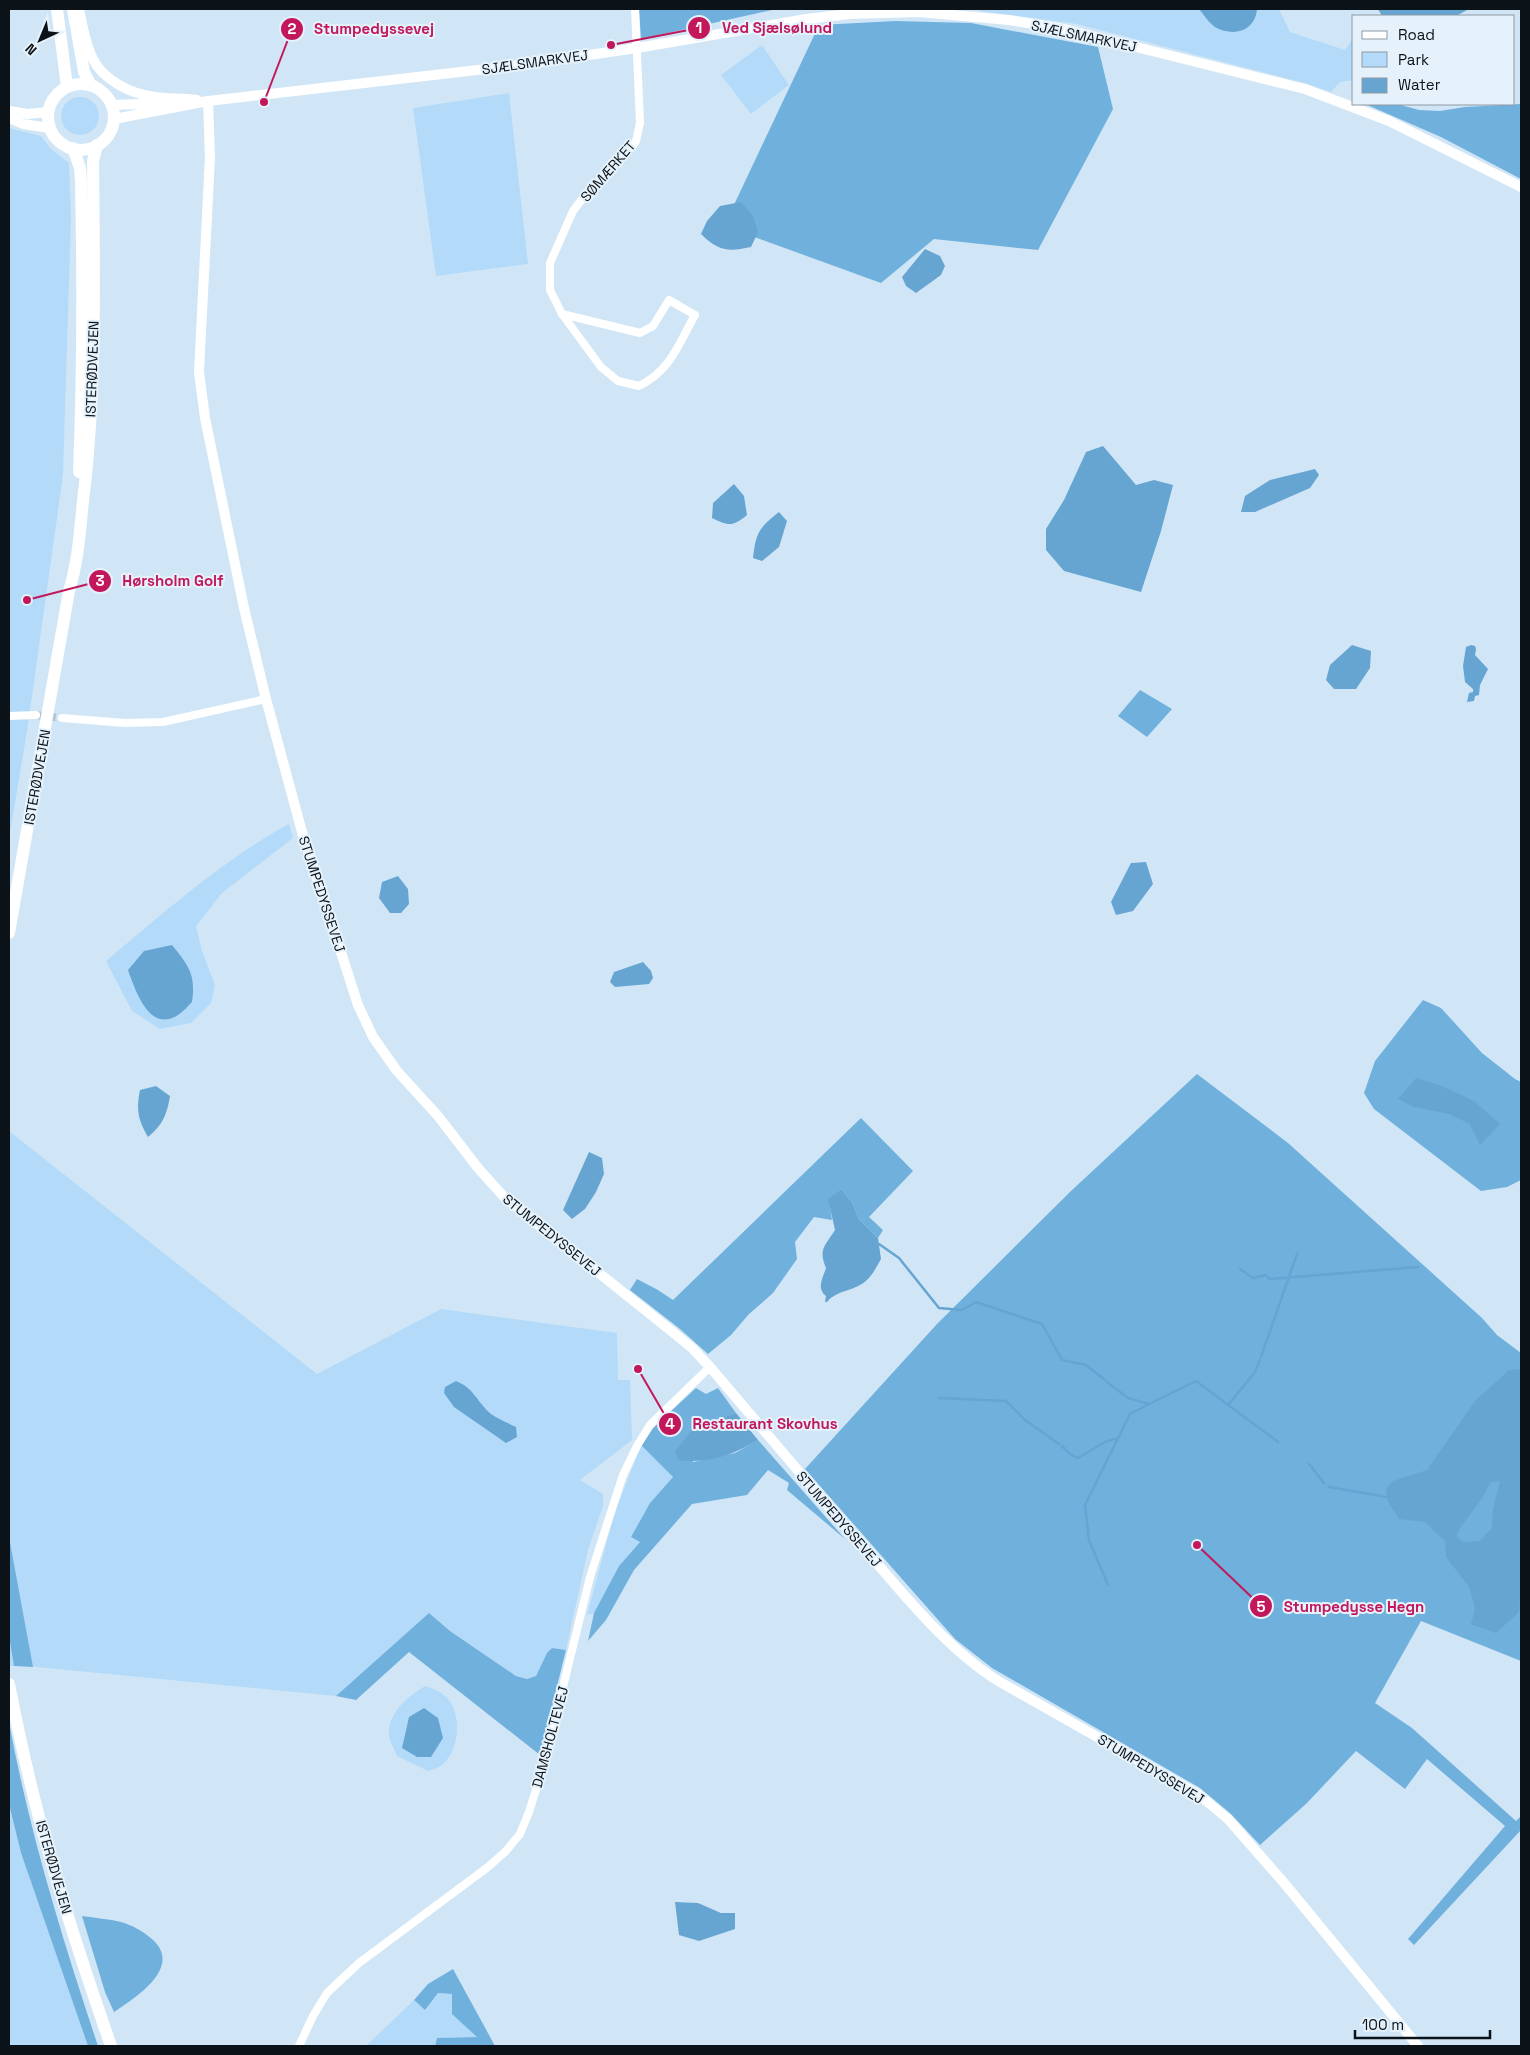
<svg xmlns="http://www.w3.org/2000/svg" width="1530" height="2055" font-family="'Space Grotesk',sans-serif">
<style>
.green{fill:#b3dbf9}
.forest{fill:#70b0dd}
.water{fill:#66a5d2;fill-rule:evenodd}
.lines{fill:none;stroke-linecap:round;stroke-linejoin:round}
.stream{stroke:#66a5d2;stroke-width:2.5}
.minor-tunnel{stroke:#b2c6d5;stroke-width:8;stroke-dasharray:8 4;stroke-linecap:butt}
.minor{stroke:#fff;stroke-width:8}
.tertiary{stroke:#fff;stroke-width:10}
.primary{stroke:#fff;stroke-width:12}
.trunk{stroke:#fff;stroke-width:12}
.labels{text-anchor:middle;dominant-baseline:central;stroke-width:4;stroke-linejoin:round;paint-order:stroke}
.street-label{font-size:14px;fill:#0b1218;stroke:#e5f2fc}
.leader{fill:none;stroke:#c2185b;stroke-width:2}
.callout-dot{fill:#c2185b;stroke:#e5f2fc;stroke-width:2}
.mark-label{font-size:15px;text-anchor:middle;font-weight:bold;fill:#fff}
.callout-label{font-size:15px;text-anchor:middle;font-weight:bold;fill:#c2185b;stroke:#e5f2fc;stroke-width:4;stroke-linejoin:round;paint-order:stroke}
</style>
<rect width="100%" height="100%" fill="#d0e6f6"/>
<path class="green" d="M981,9H1279L1290,32L1345,50L1354,37V80L1340,82L1331,92L1305,83L1077,24L980,11Z
M762,45L789,85L751,114L721,75Z
M509,93L528,264L436,276L413,108Z
M61 116a19 19 0 1 1 38 0a19 19 0 1 1-38 0Z
M9,128L41,136L50,148L69,163L71,217L63,475L28,725L9,839Z
M289,824L293,838L222,893L196,926L202,951L215,985L211,1003L191,1023L160,1029L132,1011L106,961C161,915 225,858 289,824Z
M9,1131L317,1374L441,1309L617,1333L618,1380H630L632,1440L580,1480L603,1494V1506L588,1550L566,1650L552,1648L547,1654L536,1676L527,1679L516,1676L450,1631L429,1613L336,1696L26,1666H9Z
M641,1445L673,1477L650,1503L631,1537L640,1542L619,1566L594,1613L587,1615L614,1515Z
M425,1686C434,1689 442,1692 448,1699C463,1716 459,1755 439,1767C436,1769 431,1770 428,1771L397,1756C395,1750 389,1741 389,1734C388,1713 408,1696 425,1686Z
M9,1804L21,1853L88,2046H9Z
M438,1993L452,1994L478,2037L437,2038L435,2046H366L414,2000L425,2010Z"/>
<path class="forest" d="M639,9H777L641,39Z
M895,21L971,23L1098,47L1113,109L1038,250L934,239L881,283L724,226L819,25Z
M1365,104H1397L1419,110L1440,111L1465,107L1521,104V179L1441,137Z
M1140,690L1172,709L1147,737L1118,716Z
M1423,1000L1441,1008L1482,1053L1515,1079L1521,1082V1180L1507,1187L1481,1191L1374,1109L1364,1093L1375,1061Z
M1197,1074L1288,1143L1482,1318L1497,1335L1521,1353V1661L1421,1621L1375,1703L1412,1728L1516,1821L1521,1816V1830L1414,1945L1408,1939L1505,1826L1427,1759L1405,1789L1356,1751L1307,1803L1260,1845L1231,1814L1200,1788L992,1668L955,1639L805,1469L937,1324L1071,1191Z
M861,1118L913,1171L869,1217L883,1230L878,1238L859,1219L852,1202L841,1189L829,1199L832,1220L814,1217L795,1242L797,1259L773,1293L749,1314L731,1335L708,1354L680,1329L630,1290L637,1279L658,1290L673,1300Z
M696,1388L706,1394L718,1388L736,1413L694,1428L693,1462L735,1453L758,1440L845,1539L787,1490L789,1483L768,1470L747,1495L692,1504L634,1570L606,1620L588,1641L594,1613L619,1566L640,1542L631,1537L650,1503L673,1477L641,1445L654,1427Z
M9,1537L33,1667L14,1666L9,1636Z
M429,1613L450,1631L516,1676L527,1679L536,1676L547,1653L552,1648L566,1650L540,1755L409,1652L356,1700L336,1696Z
M9,1722C29,1831 63,1941 98,2046H88L21,1853L9,1804Z
M82,1916C95,1918 109,1919 121,1922C132,1925 144,1932 152,1939C184,1967 135,1998 114,2012L105,1992Z
M453,1969L495,2046H435L437,2038L477,2037L452,2014V1994L438,1993L425,2010L414,2000L428,1984Z"/>
<path class="water" d="M1199,9H1257C1255,32 1233,37 1215,27C1209,23 1204,15 1199,9Z
M1378,9H1469L1456,16H1382Z
M741,202L753,216L758,232L751,247C728,252 718,251 701,234L707,221L720,206Z
M925,249L940,256L945,266L941,275L916,293L906,286L902,277Z
M1103,446L1136,485L1154,480L1173,485L1161,531L1141,592L1064,571L1046,550V529L1064,500L1086,452Z
M1315,469L1319,475L1310,488L1255,512H1241L1245,496L1270,480Z
M734,484L744,496L747,515C733,527 728,526 712,518L713,503Z
M779,512L787,521L779,547L762,561L753,558C756,532 759,528 779,512Z
M1352,645L1371,651L1370,668L1356,689H1334L1326,680L1330,665Z
M1471,645L1475,646L1476,649L1475,655L1488,669L1480,685L1479,695L1475,696L1474,701L1467,702L1469,693L1473,692V689L1465,682L1463,666L1466,647Z
M1146,862L1153,884L1133,911L1116,915L1111,902L1131,863Z
M398,876L408,889L409,904L401,913H390L379,898L382,882Z
M172,945C189,966 196,975 192,1002C188,1006 183,1012 178,1015C149,1034 135,989 128,970L144,951Z
M643,962L651,971L653,978L649,984L615,987L610,982L614,972Z
M1416,1078L1442,1086L1474,1101L1500,1124L1480,1145L1470,1124L1449,1114L1414,1107L1398,1099Z
M156,1086L170,1096C167,1114 163,1125 148,1137C138,1120 136,1110 140,1090Z
M589,1152L602,1158L604,1174L596,1192L585,1209L572,1219L563,1210Z
M841,1189L852,1202L859,1219L878,1238L881,1259C877,1266 873,1274 868,1279C857,1291 836,1290 827,1302H825L826,1296C816,1288 823,1278 826,1268C818,1249 825,1246 835,1230L828,1199Z
M1521,1369V1591L1519,1612L1496,1633L1471,1624L1475,1608L1469,1587L1446,1557L1445,1541L1425,1522L1399,1519L1388,1502L1386,1489L1393,1481L1427,1470L1475,1401L1509,1370ZM1500,1481L1493,1509L1492,1528L1480,1541L1464,1542L1457,1538V1533L1482,1498L1491,1482Z
M456,1381C474,1388 477,1402 491,1414C498,1419 508,1423 516,1427L517,1437L506,1443L454,1407L444,1393L445,1387Z
M736,1413L758,1440C733,1455 708,1464 679,1460L675,1452L694,1427Z
M424,1708L438,1718L443,1738L431,1757H417L402,1748L409,1717Z
M675,1902L698,1903L721,1913H735V1929L699,1941L679,1935Z"/>
<g class="lines">
<path class="stream" d="M879,1244L899,1258L939,1308L962,1310L976,1302L1042,1324L1062,1360L1086,1365L1105,1380
M1240,1269L1253,1278L1266,1275L1269,1279L1418,1267
M1261,1357L1297,1254
M1107,1382L1128,1398L1149,1404L1196,1381L1278,1442
M939,1398L1006,1401L1025,1420L1059,1444
M1228,1405L1255,1372L1260,1360
M1062,1446L1070,1454L1078,1458L1105,1442L1118,1438
M1309,1464L1324,1483
M1329,1487L1387,1497
M1108,1585L1089,1540L1085,1505L1130,1414L1149,1404"/>
<path class="minor-tunnel" d="M36,715L62,718"/>
<path class="minor" d="M562,314L640,333L653,326L669,300L695,315C678,345 671,370 639,386L618,381L601,367L562,314L550,290V263L573,211L589,190L632,147L636,141L640,123L635,9
M9,716L36,715
M62,718L125,723L163,722L266,699
M299,2046L313,2016L327,1993L359,1963L488,1867L506,1851L520,1834L529,1812L544,1764L590,1577L623,1475L637,1446L650,1425L710,1367"/>
<path class="tertiary" d="M79,9C82,25 85,42 92,57C102,80 131,94 155,97C169,99 183,98 197,100
M208,101L210,157L199,372L205,418L244,608L266,699L302,832L358,1005L373,1037L397,1071L438,1116L478,1168L505,1198L669,1329L692,1348L710,1367C759,1425 808,1483 858,1541C898,1588 947,1650 1000,1682L1198,1794L1228,1819L1285,1884L1418,2046
M112,105L167,103
M9,111L28,114L48,112
M9,118L23,124L50,128
M114,119L208,101L512,66L637,48L806,19L850,14L918,12L1009,20L1064,29L1305,89L1389,121L1521,187"/>
<path class="primary" d="M57,9L67,87
M73,9L84,72L91,85
M48 117a33 33 0 1 1 66 0a33 33 0 1 1-66 0Z"/>
<path class="trunk" d="M73,148L80,168L81,182C83,279 83,375 79,472
M9,933L69,591C78,562 80,531 83,501C97,389 94,274 93,161L97,145
M9,1684C20,1741 33,1798 49,1854C68,1919 89,1983 111,2046"/>
</g>
<g class="labels">
<g class="street-label">
<text transform="translate(1084 36) rotate(12)">SJÆLSMARKVEJ</text>
<text transform="translate(535 62) rotate(-8)">SJÆLSMARKVEJ</text>
<text transform="translate(608 171) rotate(-49)">SØMÆRKET</text>
<text transform="translate(92 369) rotate(-88)">ISTERØDVEJEN</text>
<text transform="translate(37 777) rotate(-80)">ISTERØDVEJEN</text>
<text transform="translate(322 894) rotate(72)">STUMPEDYSSEVEJ</text>
<text transform="translate(552 1235) rotate(39)">STUMPEDYSSEVEJ</text>
<text transform="translate(839 1519) rotate(49)">STUMPEDYSSEVEJ</text>
<text transform="translate(550 1737) rotate(-75)">DAMSHOLTEVEJ</text>
<text transform="translate(1151 1769) rotate(31)">STUMPEDYSSEVEJ</text>
<text transform="translate(54 1867) rotate(74)">ISTERØDVEJEN</text>
</g>
</g>
<path class="leader" d="M611 45L699 28M264 102L292 29M27 600L100 581M638 1369L670 1424M1197 1545L1261 1606"/>
<g class="callout-dot">
<circle cx="611" cy="45" r="5"/>
<circle cx="264" cy="102" r="5"/>
<circle cx="27" cy="600" r="5"/>
<circle cx="638" cy="1369" r="5"/>
<circle cx="1197" cy="1545" r="5"/>
<circle cx="699" cy="28" r="12"/>
<circle cx="292" cy="29" r="12"/>
<circle cx="100" cy="581" r="12"/>
<circle cx="670" cy="1424" r="12"/>
<circle cx="1261" cy="1606" r="12"/>
</g>
<g class="mark-label">
<text x="699" y="33">1</text>
<text x="292" y="34">2</text>
<text x="100" y="586">3</text>
<text x="670" y="1429">4</text>
<text x="1261" y="1612">5</text>
</g>
<g class="callout-label">
<text x="777" y="33">Ved Sjælsølund</text>
<text x="374" y="34">Stumpedyssevej</text>
<text x="173" y="586">Hørsholm Golf</text>
<text x="765" y="1429">Restaurant Skovhus</text>
<text x="1354" y="1612">Stumpedysse Hegn</text>
</g>
<rect width="1530" height="2055" fill="none" stroke="#0b1218" stroke-width="20"/>
<rect x="1352" y="15" width="162" height="90" fill="#e5f2fc" stroke="#8e98a1"/>
<rect x="1362" y="31" width="25" height="8" fill="#ffffff" stroke="#8e98a1"/>
<text x="1398" y="40" font-size="15" fill="#0b1218">Road</text>
<rect x="1362" y="52" width="25" height="15" fill="#b3dbf9" stroke="#8e98a1"/>
<text x="1398" y="65" font-size="15" fill="#0b1218">Park</text>
<rect x="1362" y="78" width="25" height="15" fill="#66a5d2" stroke="#8e98a1"/>
<text x="1398" y="90" font-size="15" fill="#0b1218">Water</text>
<g transform="translate(40 40) rotate(224)" stroke="#e5f2fc" stroke-width="4" paint-order="stroke">
<path d="M0-4L9 19L0 12L-9 19Z" fill="#0b1218"/>
<text y="-8" font-size="14" font-weight="bold" text-anchor="middle" fill="#0b1218">N</text>
</g>
<path d="M1355 2030v8h135v-8" fill="none" stroke="#0b1218" stroke-width="2.5"/>
<text x="1362" y="2030" font-size="15" fill="#0b1218" stroke="#e5f2fc" stroke-width="4" paint-order="stroke">100 m</text>
</svg>
